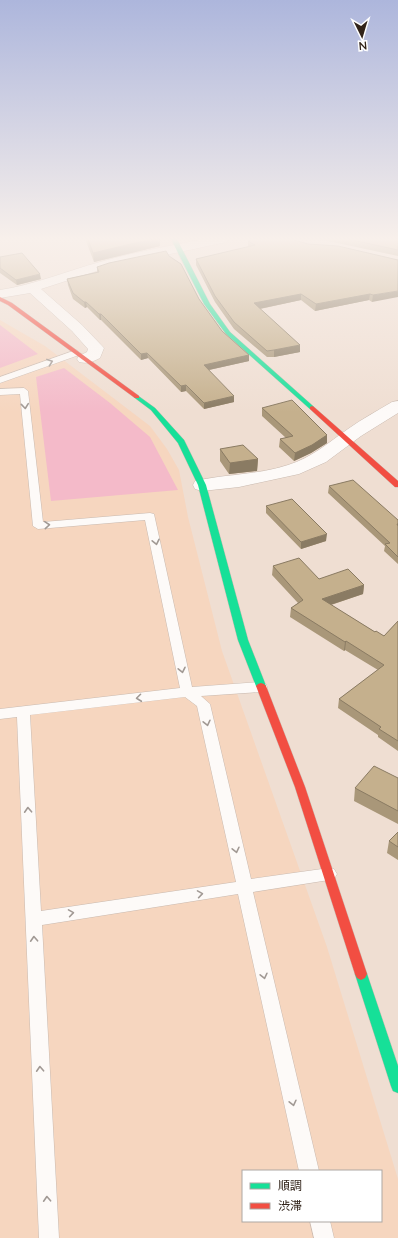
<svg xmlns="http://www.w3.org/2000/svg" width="398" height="1238" font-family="Lato,'Noto Sans JP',sans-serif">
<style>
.built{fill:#f6d6bf;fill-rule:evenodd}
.water{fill:#f4bac9}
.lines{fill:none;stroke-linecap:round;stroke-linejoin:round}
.lane-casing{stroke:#c9bab0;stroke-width:1}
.street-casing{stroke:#c9bab0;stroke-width:1}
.fast-casing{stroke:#c9bab0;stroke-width:1}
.jam-casing{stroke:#c9bab0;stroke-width:1}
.lane{fill:#fdfaf8;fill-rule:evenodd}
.street{fill:#fdfaf8;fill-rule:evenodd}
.fast{fill:#16e098;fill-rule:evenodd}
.jam{fill:#f24e42;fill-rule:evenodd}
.wall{fill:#a99779}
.shaded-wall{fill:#8a7b63}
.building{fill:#c5b08d;stroke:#8a7b63}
.oneway{stroke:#a19994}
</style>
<rect width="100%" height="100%" fill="#efded2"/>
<path class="built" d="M0,320L45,346L150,426L167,449L179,470L188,517L222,651L327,947L398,1179V1238H0ZM243,1171H381V1221H243Z"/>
<path class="water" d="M0,325L38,354L0,368Z
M64,368L110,403L150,437L178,490L51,501L36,377Z"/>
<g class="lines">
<g class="lane-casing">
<path id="lane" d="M76,350L80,353L79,355L0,383V377Z
M24,388L28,391L43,522L150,513L154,514L192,687L261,682L266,684L267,687L266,690L261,692L201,696L210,704L251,879L329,868L334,869L337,874L334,879L329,880L253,892L319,1171H299L238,894L42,925L59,1238H39L17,717L0,719V709L180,688L145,520L38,529L33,526L20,394L0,395V389ZM185,697L197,706L236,882L41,911L30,715Z
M310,1221H330L334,1238H314Z"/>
</g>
<g class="street-casing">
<path id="street" d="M204,239H228L227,242L222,243L109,267L41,289L82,325L104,348L100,358C92,362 87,364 79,362L77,359L79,356L87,352L88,349L72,331L30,293L0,298V290C34,285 67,271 100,262C134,252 170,246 204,239Z
M398,401V413L361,436L326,462L299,474L239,487L202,491L195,489L193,485L195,481C226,474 258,475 288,465C311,458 328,443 348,429C362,419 377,411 392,402Z"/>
</g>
<g class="fast-casing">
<path id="fast" d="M171,239H177L210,304L230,332L314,407V409H310L226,334L204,304Z
M137,395L155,408L184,440L206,485L248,640L266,686L264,688H258L256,686L238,640L198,485L178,443L151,410L135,398L134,397Z
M361,968L365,970L367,974L398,1066V1093L393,1091L391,1086L355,974L357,970Z"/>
</g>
<g class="jam-casing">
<path id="jam" d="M0,297L12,303L139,396V398H135L8,305L0,301Z
M312,406L314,407L398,481V487H395L310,409V407Z
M261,683L264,684L266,686L305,787L367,974L365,978L361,980L357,978L355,974L295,787L256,686L258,684Z"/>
</g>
<use href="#lane" class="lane"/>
<use href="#street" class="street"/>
<use href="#fast" class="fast"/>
<use href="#jam" class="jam"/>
</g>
<path class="wall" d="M86,239H160V246L94,262L86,241Z
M309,239H398V256L328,241Z
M248,241L308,244L398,260L372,302L369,300L315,311L301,300L260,309L300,352L274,357H267L234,329L215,302L196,265V259L248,247Z
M0,257L41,279L17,285L0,273Z
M97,267L199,299L222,331L249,355V361L209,370L234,402L204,409L186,391L181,392L148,358L141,360L101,320H100L87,307L85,308L73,299L68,285L67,279L97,272Z
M262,408L327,435V443L311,453L294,461L279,447L280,439L286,438L262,416Z
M220,449L258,459L257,471L229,474L220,461Z
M329,486L398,520V564L384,551L385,546L328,493Z
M266,506L326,541L301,549L266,513Z
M273,566L319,579L364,585L363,594L331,605L375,632L384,636L398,621V751L378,737V735L338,708L339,699L378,670L345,650L344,651L290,617L291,608L298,603L272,575Z
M398,778V824L354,801L355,788Z
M398,832V860L387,853L389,841Z"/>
<path class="shaded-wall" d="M152,239H160V246L94,262L93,253Z
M40,274L41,279L17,285L16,280Z
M398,291V297L372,302L373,295Z
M301,294V300L254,310V303Z
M370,294L369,300L315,311L316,304Z
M84,302H86L87,307L85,308Z
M99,314H101V320H100Z
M300,345V352L274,357V350Z
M147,353L148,358L141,360V354Z
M249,355V361L204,371V365Z
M186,385V391L181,392V386Z
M234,396V402L204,409V403Z
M327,435V443L311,453L294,461L295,453Z
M258,459L257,471L229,474L230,463Z
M327,534L326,541L301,549V542Z
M364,585L363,594L321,608L322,599Z
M346,641L345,650L344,651L345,642Z"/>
<path class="building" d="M88,239H152L93,253Z
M254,239H291L308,244L338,246L398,260V291L373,295L370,294L316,304L301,294L254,303L300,345L274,350L267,351L234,322L215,296L196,259L255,245L248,241Z
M348,239H398V250Z
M166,251L169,256L181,264L199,299L222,331L249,355L204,365L234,396L204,403L186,385L181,386L147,353L141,354L101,314H99L86,302H84L73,293L67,279L99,272L97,267L109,263Z
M22,253L40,274L16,280L0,268V257Z
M292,400L327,435L312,445L295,453L280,439L293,436L262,408Z
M243,445L258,459L230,463L220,449Z
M353,480L398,520V524H397L398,526V557L385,544L390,543L329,486Z
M292,499L327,534L301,542L266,506Z
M299,558L319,579L348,569L364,585L322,599L375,632L376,631L384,636L398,621V741L379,729L381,727L339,699L384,665L346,641L345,642L291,608L303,600L273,566Z
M374,766L398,778V811L355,788Z
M398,832V847L389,841Z"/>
<defs><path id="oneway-chevron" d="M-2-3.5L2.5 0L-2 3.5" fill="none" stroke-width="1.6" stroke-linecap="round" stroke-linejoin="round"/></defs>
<g class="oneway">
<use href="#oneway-chevron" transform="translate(50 362) rotate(-20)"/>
<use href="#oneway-chevron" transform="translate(25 406) rotate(84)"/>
<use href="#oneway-chevron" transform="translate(47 525) rotate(-5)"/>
<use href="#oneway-chevron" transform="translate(156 542) rotate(78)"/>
<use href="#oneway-chevron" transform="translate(182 670) rotate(78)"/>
<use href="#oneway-chevron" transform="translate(139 698) rotate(173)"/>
<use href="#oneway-chevron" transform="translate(207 723) rotate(77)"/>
<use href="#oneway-chevron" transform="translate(28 810) rotate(-93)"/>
<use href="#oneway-chevron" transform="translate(236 850) rotate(77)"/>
<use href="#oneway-chevron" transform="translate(200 894) rotate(-9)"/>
<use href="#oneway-chevron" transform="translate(71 913) rotate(-9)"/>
<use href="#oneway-chevron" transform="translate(34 939) rotate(-93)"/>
<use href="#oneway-chevron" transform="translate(264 976) rotate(77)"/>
<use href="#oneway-chevron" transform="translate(40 1069) rotate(-93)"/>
<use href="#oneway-chevron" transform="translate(293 1103) rotate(77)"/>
<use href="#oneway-chevron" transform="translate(47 1199) rotate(-93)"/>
</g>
<linearGradient id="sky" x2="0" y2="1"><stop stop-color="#adb6dc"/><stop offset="0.58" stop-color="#f8f0eb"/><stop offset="1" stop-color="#f8f0eb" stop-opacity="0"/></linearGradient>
<rect width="398" height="412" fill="url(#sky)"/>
<rect x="242" y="1170" width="140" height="52" fill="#ffffff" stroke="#ada7a3"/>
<rect x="250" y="1183" width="20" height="6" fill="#16e098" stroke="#ada7a3"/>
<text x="278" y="1190" font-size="12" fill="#312319">順調</text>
<rect x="250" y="1203" width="20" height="6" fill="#f24e42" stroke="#ada7a3"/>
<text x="278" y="1210" font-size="12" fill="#312319">渋滞</text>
<g transform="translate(362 36) rotate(175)" stroke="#ffffff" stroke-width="3" paint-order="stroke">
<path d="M0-3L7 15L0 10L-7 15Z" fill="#312319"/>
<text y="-6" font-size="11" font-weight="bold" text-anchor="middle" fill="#312319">N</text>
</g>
</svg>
